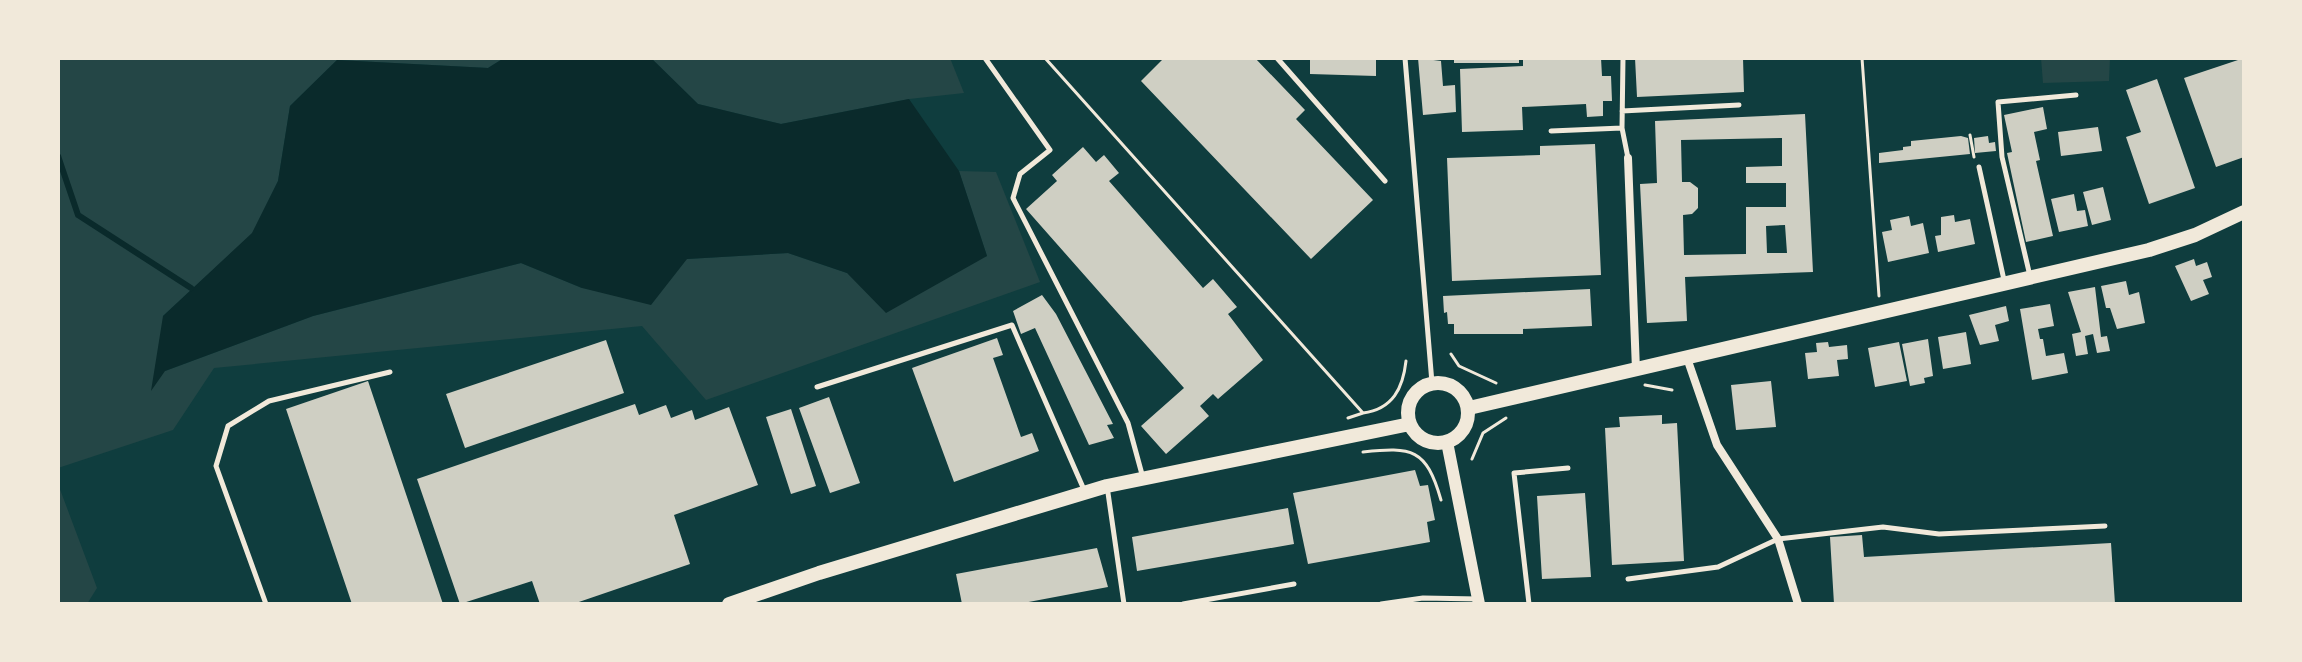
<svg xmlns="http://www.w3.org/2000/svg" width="2302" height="662" font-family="Ubuntu,sans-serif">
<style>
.green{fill:#244646}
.water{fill:#0a2a2b}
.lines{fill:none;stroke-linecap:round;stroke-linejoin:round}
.stream{stroke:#0a2a2b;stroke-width:6}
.building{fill:#cfcfc3;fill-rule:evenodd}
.path{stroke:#f1e9da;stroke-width:3}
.service{stroke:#f1e9da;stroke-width:5}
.minor{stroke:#f1e9da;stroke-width:8}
.tertiary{stroke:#f1e9da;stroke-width:12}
.primary{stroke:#f1e9da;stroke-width:14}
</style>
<rect width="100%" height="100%" fill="#0f3d3e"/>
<path class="green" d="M58,58H504L488,68L337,60L290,106L278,181L252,234L163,316L165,371L313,316L521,263L582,288L687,259L788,253L847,273L987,256L959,171L996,172L1040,282L706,400L642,326L214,368L173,430L58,468Z
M651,58H950L964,93L909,99L781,124L698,104Z
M2041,58H2110L2109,81L2043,83Z
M58,484L97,588L87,604H58Z"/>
<path class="water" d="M504,58H651L698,104L781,124L909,99L959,171L987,256L886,313L847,273L788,253L687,259L651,305L582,288L521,263L313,316L165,371L151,391L163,316L252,233L278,181L290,106L337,60L488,68Z"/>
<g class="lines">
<path class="stream" d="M58,156L78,215L191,288"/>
</g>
<path class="building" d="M1164,58H1255L1305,110L1296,119L1373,200L1311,259L1141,81Z
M1310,58H1376V76L1310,74Z
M1418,58L1441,61L1443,86L1455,85L1456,112L1423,115Z
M1454,58H1519V63H1454Z
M1523,58H1601L1602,76H1611L1612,101H1603V116L1587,117L1586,104L1522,107L1523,130L1462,132L1460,69L1523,66Z
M1635,58H1743L1744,92L1637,97Z
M2244,58V157L2216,167L2184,78Z
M2157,79L2195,188L2149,204L2126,137L2141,132L2126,90Z
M2043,107L2047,129L2034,132L2040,160L2036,161L2053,236L2026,242L2007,153L2012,152L2004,115Z
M1805,114L1813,272L1685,277L1687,321L1647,323L1640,184L1657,183L1655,121ZM1782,138V166L1746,167V183H1786V207H1746V254L1684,255L1683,215L1692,214L1698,208V188L1690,182H1682L1681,140ZM1785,225L1787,253H1767L1766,226Z
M2098,127L2102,151L2061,156L2058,132Z
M1961,136L1968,138L1970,154L1879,163V153L1903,150V147L1911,146V141Z
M1988,136L1989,143L1995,142L1996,151L1975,153L1974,138Z
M1595,144L1601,275L1452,281L1447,158L1540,155V146Z
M1083,147L1096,162L1104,155L1119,173L1109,181L1203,288L1213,279L1237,307L1228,314L1263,360L1218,399L1213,394L1200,406L1209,416L1166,454L1141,426L1184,388L1026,209L1057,181L1052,175Z
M2103,187L2111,220L2092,225L2083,192Z
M2074,194L2077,211L2085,210L2088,226L2059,232L2051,199Z
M1954,215L1955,222L1970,219L1975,244L1938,252L1935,236L1941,235V217Z
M1909,216L1911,226L1923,223L1929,253L1888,262L1882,232L1892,230L1890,220Z
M2194,259L2196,266L2207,262L2212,277L2203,280L2209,294L2191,301L2175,266Z
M2126,281L2129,295L2139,292L2145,323L2117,329L2110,308H2106L2101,286Z
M2095,287L2101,337L2107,336L2110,351L2097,353L2093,334L2085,336L2088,354L2076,356L2072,334L2081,332L2068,292Z
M1590,289L1592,326L1523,329V334H1454V324H1448L1447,312L1444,313L1443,296Z
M1042,295L1056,314L1113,424L1107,425L1114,438L1089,445L1035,328L1021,334L1013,311Z
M2050,304L2054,326L2038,329L2040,339H2043L2046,356L2064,353L2068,373L2032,380L2020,309Z
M2006,306L2009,321L1995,325L1999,341L1980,345L1969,315Z
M1966,332L1971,364L1943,369L1938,337Z
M997,338L1003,355L993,358L1021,437L1032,433L1039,451L954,482L912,368Z
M1928,339L1933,376L1924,378L1925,383L1910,386L1902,344Z
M606,340L624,393L465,448L446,394Z
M1828,342L1829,347L1847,345L1848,359L1837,360L1839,376L1808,379L1805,353L1817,352L1816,343Z
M1899,342L1907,381L1875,387L1868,348Z
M368,381L443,604H352L286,409Z
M1771,381L1776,427L1736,430L1731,385Z
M829,397L860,483L830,493L799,408Z
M635,404L639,415L666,405L671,418L692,410L695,420L729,407L758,485L674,515L690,564L573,604H540L532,581L460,604L417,479Z
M791,409L816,486L791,494L766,417Z
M1662,415V424L1677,423L1684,561L1612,565L1605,428L1620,427L1619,417Z
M1415,470L1420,486L1428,485L1435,520L1427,522L1430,542L1308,564L1293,493Z
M1585,493L1591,577L1542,579L1537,496Z
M1288,508L1294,544L1137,571L1132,537Z
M1862,535L1864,557L2111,543L2115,604H1834L1830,537Z
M1097,548L1108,587L1018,604H962L956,574Z"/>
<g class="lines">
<path class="path" d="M1045,58L1363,413L1348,418
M1862,58L1879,296
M1970,135L1974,157
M1451,354L1459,366L1496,383
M1645,385L1672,390
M1363,413C1393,409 1403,388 1406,361
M1363,452C1412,447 1426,448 1441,500
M1472,459L1483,433L1506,418"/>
<path class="service" d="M985,58L1050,150L1020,174L1013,198L1128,423L1143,478
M1277,58L1385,181
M1405,58L1432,383
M1623,58L1622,128L1628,158
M1622,111L1739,105
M1551,131L1622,128
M1979,167L2004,280
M2030,276L2002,157L1998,102L2076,95
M817,387L1012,325L1085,492
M1107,486L1124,604
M1628,579L1718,567L1778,539L1883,527L1939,534L2105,526
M266,604L216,466L228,426L269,401L390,372
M1183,604L1294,584
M1381,604L1423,598L1478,599
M1529,604L1514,473L1568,468"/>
<path class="minor" d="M1628,158L1636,370
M1687,358L1717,445L1778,539L1798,604"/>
<path class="tertiary" d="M1447,442L1479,604"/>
<path class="primary" d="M1408 413a30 30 0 1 1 60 0a30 30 0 1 1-60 0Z
M1469,408L2149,250L2195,235L2244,212
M729,604L819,573L1107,486L1410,424"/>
</g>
<rect width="2302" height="662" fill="none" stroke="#f1e9da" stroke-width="120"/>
</svg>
